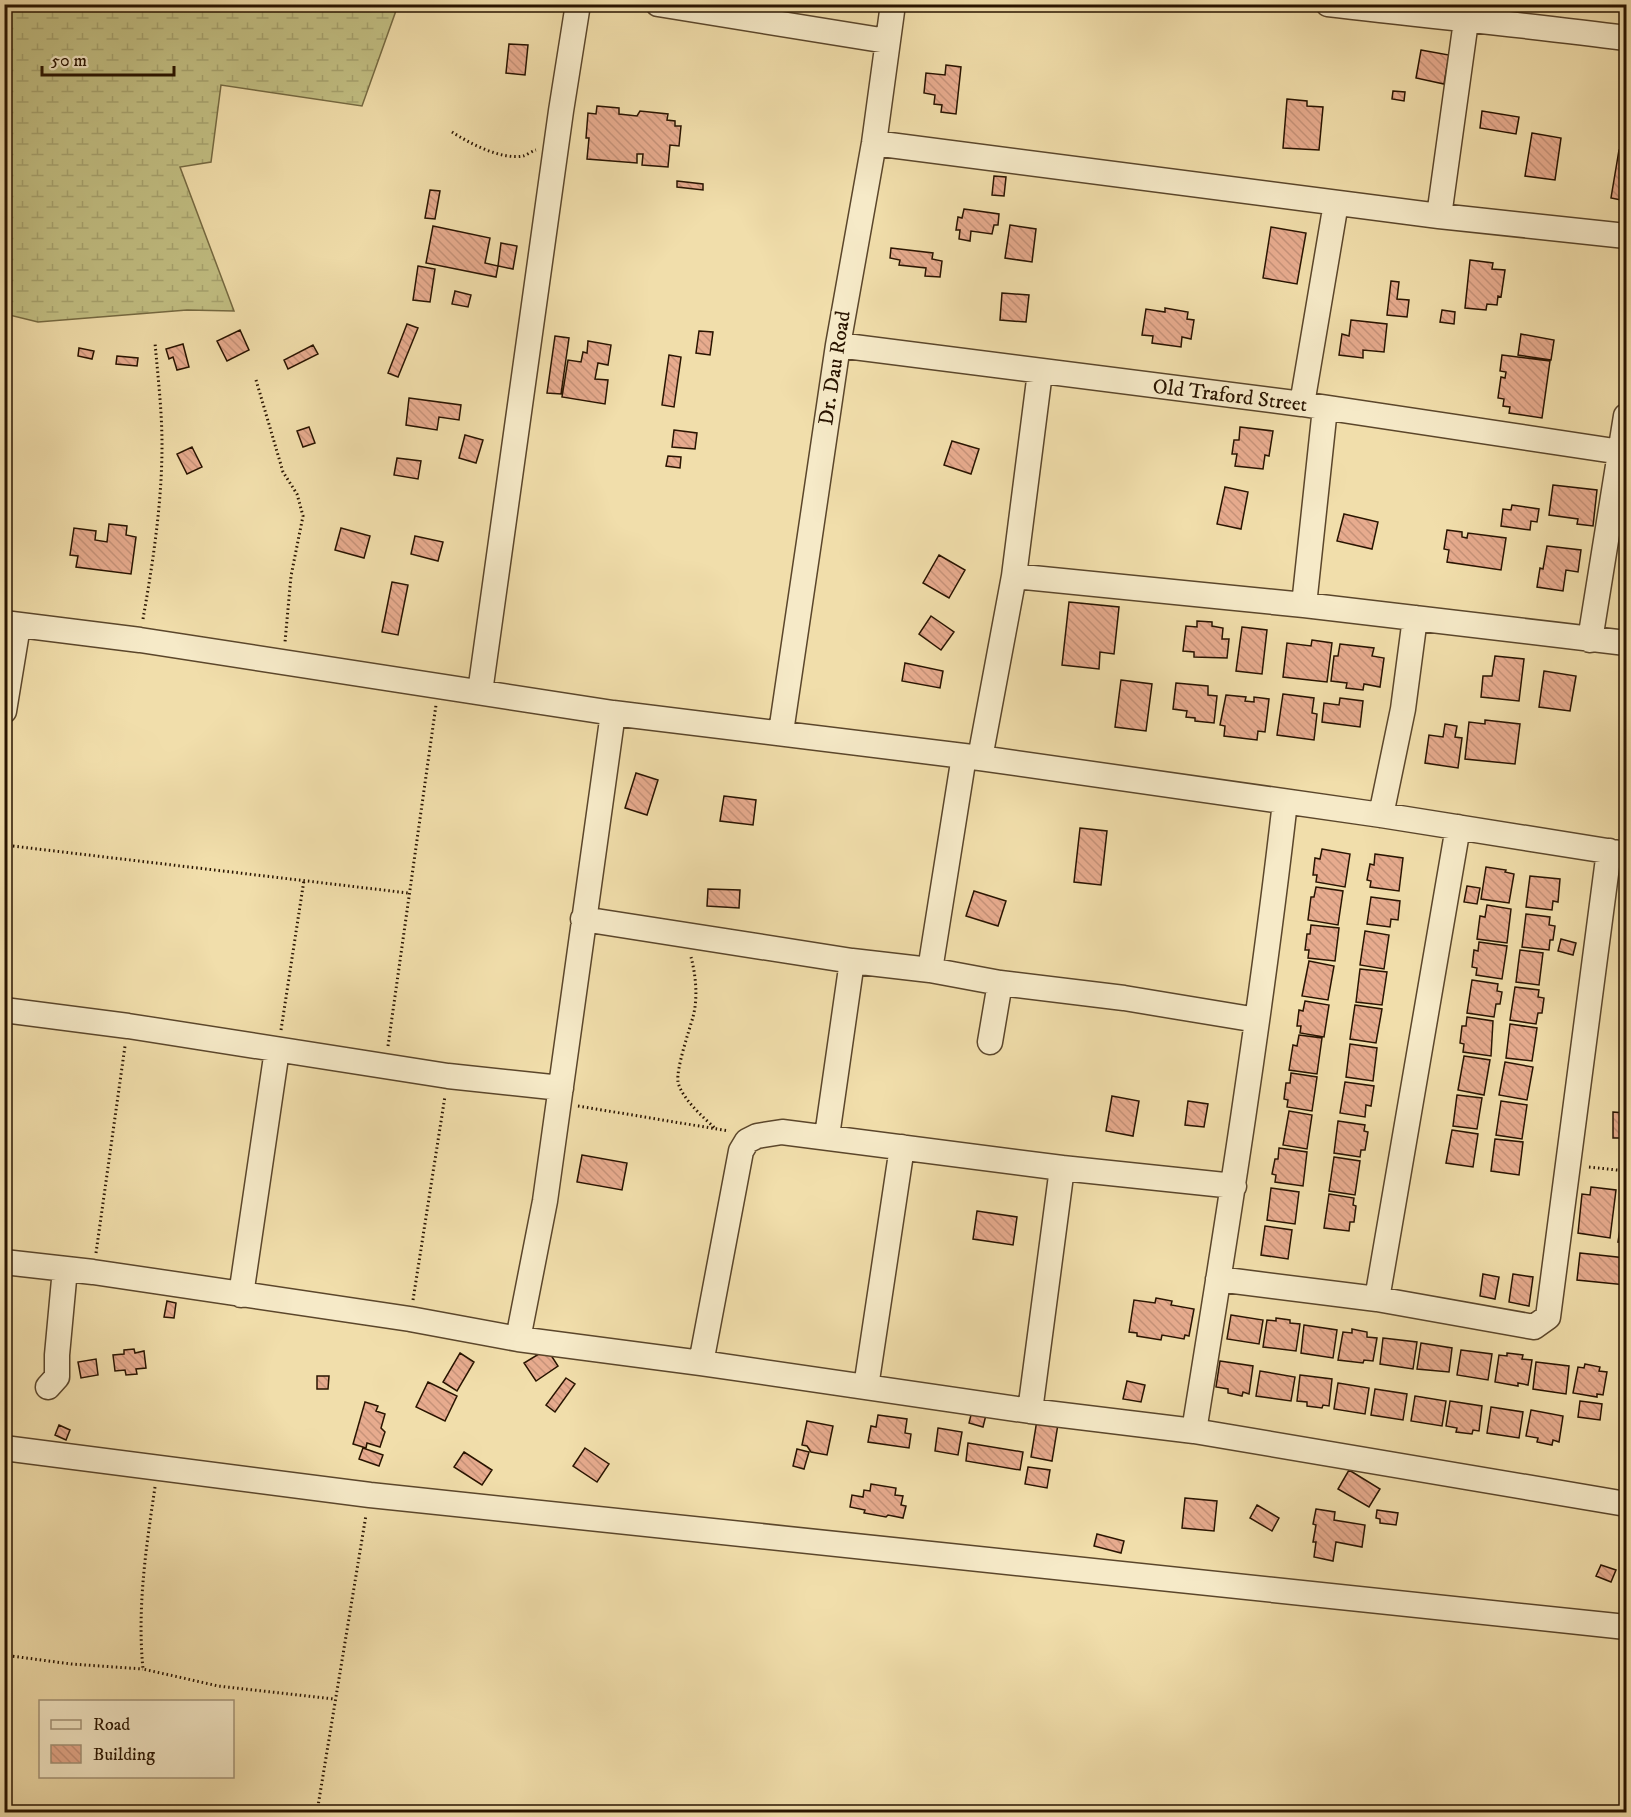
<svg xmlns="http://www.w3.org/2000/svg" width="1631" height="1817" font-family="'IM FELL DW Pica',serif">
<style>
.wetland{fill:url(#wetland-marsh);stroke:#766a42;stroke-width:1.5}
.building{fill:url(#building-back-hatch);stroke:#291400;stroke-width:1.5}
.lines{fill:none;stroke-linecap:round;stroke-linejoin:round}
.minor-casing{stroke:#5b462b;stroke-width:27}
.path{stroke:#291400;stroke-width:3;stroke-dasharray:1.5 3;stroke-linecap:butt}
.minor{stroke:#f6eac8;stroke-width:24}
.labels{text-anchor:middle;dominant-baseline:central;stroke-width:6;stroke-linejoin:round;paint-order:stroke}
.street-label{font-size:21px;fill:#291400;stroke:#f6eac8}
</style>
<defs>
<pattern id="wetland-marsh" width="20" height="14" patternUnits="userSpaceOnUse" patternTransform="scale(1.5)"><rect width="20" height="14" fill="#c2bf83"/><path d="M1 5h8M5 5V1M11 12h8M15 12V8" fill="none" stroke="#a7a36f"/></pattern>
<pattern id="building-back-hatch" width="6" height="6" patternUnits="userSpaceOnUse" patternTransform="scale(1.5)"><rect width="6" height="6" fill="#e7ab8e"/><path d="M-1 5l2 2M0 0l6 6M5-1l2 2" fill="none" stroke="#c69279"/></pattern>
</defs>
<rect width="100%" height="100%" fill="#f1deab"/>
<filter id="stains"><feTurbulence type="fractalNoise" baseFrequency=".00333" numOctaves="4"/><feColorMatrix values="0 0 0 0 .2 0 0 0 0 .09 0 0 0 0 .02 0 0 0 .5 -.17"/></filter>
<radialGradient id="worn" r=".72"><stop offset=".6" stop-color="#630" stop-opacity="0"/><stop offset="1" stop-color="#630" stop-opacity=".3"/></radialGradient>
<path class="wetland" d="M5,4H398V5L362,106L221,85L211,162L180,167L234,311L187,310L38,322L5,314Z"/>
<path class="building" d="M509,44L528,45L525,75L506,73Z
M1421,50L1449,55L1444,84L1416,78Z
M946,65L961,67L956,114L941,112L942,105L934,104L935,95L924,93L926,73L945,75Z
M1393,91L1405,92L1404,101L1392,99Z
M1287,99L1307,101V106L1323,107L1319,150L1283,148Z
M597,106L619,108V114L637,116L640,111L668,114L667,120L675,121V126H681L679,146L670,145L668,167L642,165L643,154H637V163L587,159L589,138H586L588,113L596,114Z
M1482,111L1519,117L1516,134L1480,128Z
M1532,133L1561,138L1555,180L1525,176Z
M1619,150L1626,151V201L1611,198Z
M994,176L1006,177L1004,196L992,195Z
M677,181L703,184V190L677,187Z
M430,190L440,191L435,219L425,218Z
M964,209L999,214L998,225H994L992,234L971,231L970,241L959,239L960,230H956L958,217L962,218Z
M1010,225L1036,229L1032,262L1005,258Z
M433,226L490,238L485,263L498,266L496,277L426,263Z
M1271,227L1306,233L1297,284L1263,278Z
M501,243L517,246L513,269L498,266Z
M891,248L933,253L932,259L942,261L940,277L925,276L926,268L899,265L900,260L890,258Z
M1470,260L1493,263L1492,269L1505,270L1501,297L1498,296L1497,305L1487,304L1486,310L1465,308Z
M418,266L435,269L430,302L413,300Z
M1391,281L1399,282L1397,299L1409,300L1407,317L1387,315Z
M455,291L471,295L468,307L452,304Z
M1002,293L1029,295L1026,322L1000,320Z
M1165,308L1188,312L1187,319L1194,320L1191,339L1182,337L1181,347L1152,343L1153,336L1142,335L1146,309L1165,312Z
M1442,310L1455,312L1454,324L1440,322Z
M1351,320L1387,324L1384,352L1363,350V358L1339,355L1342,334L1349,336Z
M407,324L418,328L398,377L388,373Z
M240,330L249,350L227,361L217,341Z
M699,331L713,332L710,355L696,353Z
M1521,334L1554,340L1551,360L1518,355Z
M555,336L569,338L561,394L547,393Z
M588,341L611,345L608,365L598,363L595,379L608,380L605,404L562,397L568,360L581,362L583,352L587,353Z
M183,344L189,367L177,370L173,357L169,359L166,349Z
M313,345L318,354L288,369L284,360Z
M79,348L94,351L92,359L78,356Z
M669,355L681,357L674,407L662,405Z
M1502,355L1550,361L1542,418L1509,413L1510,407L1503,406L1504,399L1498,398L1501,377L1505,378L1506,372L1500,371Z
M117,356L138,358L137,366L116,364Z
M409,398L461,405L459,420L439,417L437,430L406,425Z
M309,427L315,443L303,447L297,431Z
M1240,427L1273,431L1269,456L1265,455L1263,469L1235,466L1237,454H1232L1234,440H1239Z
M674,430L697,433L695,449L672,447Z
M465,435L483,440L476,463L459,458Z
M952,441L979,449L971,474L944,465Z
M192,447L202,467L187,474L177,454Z
M668,456L681,457L680,468L666,466Z
M397,458L421,461L418,479L394,475Z
M1553,485L1597,490L1593,526L1577,524L1578,519L1549,515Z
M1225,487L1248,492L1241,529L1217,524Z
M1512,505L1539,509L1537,522L1531,521L1530,530L1501,526L1503,509L1511,510Z
M1344,514L1378,522L1372,549L1337,541Z
M109,524L127,526L126,535L136,537L131,574L76,567L78,556L70,555L74,528L96,531L95,540L107,542Z
M341,528L370,536L364,558L335,550Z
M1447,530L1462,532V537L1467,538L1468,533L1506,538L1501,570L1447,562L1449,550L1444,549Z
M415,536L443,542L438,561L411,554Z
M1547,546L1581,550L1578,572L1566,570L1563,591L1537,587L1540,568L1543,569Z
M939,555L965,570L949,598L923,583Z
M392,582L408,585L398,635L382,632Z
M1069,602L1119,607L1114,654L1100,652L1099,669L1062,665Z
M931,616L954,632L941,650L919,634Z
M1197,621L1212,622V626L1223,628L1222,639H1229L1227,658L1194,657V652L1183,651L1186,626L1197,627Z
M1242,627L1267,630L1262,674L1236,671Z
M1312,640L1332,643L1327,682L1283,677L1287,643L1311,646Z
M1340,644L1374,648L1372,656L1384,658L1380,687L1364,684L1363,690L1346,688L1347,683L1331,681L1334,656H1338Z
M1495,656L1524,659L1519,701L1481,697L1483,676H1492Z
M905,663L943,671L940,688L902,681Z
M1544,671L1576,676L1570,711L1539,707Z
M1121,680L1152,684L1146,731L1115,727Z
M1176,683L1208,686V695L1217,696L1214,723L1195,721V718L1186,717L1187,711L1173,709Z
M1283,694L1314,698L1312,713L1317,714L1314,740L1277,735Z
M1226,695L1246,697L1245,701L1254,702V697L1269,699L1265,732L1258,731L1257,740L1224,736L1225,726L1220,725Z
M1340,698L1363,701L1360,727L1322,722L1324,703L1339,705Z
M1485,720L1520,724L1515,764L1465,759L1469,722L1485,724Z
M1445,724L1457,726L1455,737L1462,738L1458,768L1425,763L1429,735L1443,737Z
M636,773L658,780L647,815L625,808Z
M724,796L756,800L753,825L720,821Z
M1080,828L1107,831L1101,885L1074,882Z
M1322,849L1350,854L1345,887L1316,882L1317,875H1313L1315,858L1320,859Z
M1375,854L1403,858L1399,891L1370,887L1371,881L1367,880L1370,864L1374,865Z
M1486,867L1506,870L1505,872L1514,874L1509,903L1481,899Z
M1530,876L1560,879L1558,902L1553,901L1552,910L1526,907Z
M1467,886L1480,888L1477,904L1464,902Z
M1316,887L1343,891L1338,925L1308,920L1311,897H1314Z
M708,889L740,890L739,908L707,906Z
M974,891L1006,901L998,926L966,916Z
M1371,897L1400,901L1398,920L1391,919L1390,927L1367,924Z
M1487,905L1511,909L1507,943L1477,939L1480,916L1485,917Z
M1526,914L1550,917L1549,925L1555,926L1553,940H1550L1549,950L1522,947Z
M1311,925L1339,928L1335,961L1308,958L1309,950H1305L1307,934H1310Z
M1365,931L1389,935L1384,969L1360,965Z
M1561,939L1576,943L1573,955L1558,951Z
M1479,942L1507,946L1502,979L1476,975L1477,968L1472,967L1474,950L1478,951Z
M1520,950L1543,953L1539,985L1516,982Z
M1309,961L1334,966L1328,1000L1302,996Z
M1360,969L1387,972L1382,1005L1356,1002Z
M1472,980L1498,984L1497,991L1502,992L1500,1004H1496L1494,1017L1467,1013Z
M1515,987L1539,990L1538,997L1544,998L1542,1013H1538L1536,1024L1510,1020Z
M1305,1001L1329,1005L1324,1037L1300,1033L1301,1026H1297L1299,1010L1303,1011Z
M1355,1005L1382,1009L1376,1043L1350,1039Z
M1467,1017L1493,1021L1491,1056L1463,1052L1464,1044L1460,1043L1462,1026H1466Z
M1510,1024L1537,1028L1532,1061L1506,1058Z
M1299,1035L1322,1038L1317,1074L1289,1070L1293,1045L1297,1046Z
M1350,1044L1377,1048L1373,1081L1346,1077Z
M1464,1056L1490,1060L1484,1095L1458,1090Z
M1505,1062L1533,1067L1527,1100L1499,1095Z
M1291,1073L1317,1077L1312,1111L1287,1107L1288,1100L1284,1099L1286,1083H1290Z
M1345,1082L1374,1086L1371,1106L1366,1105L1365,1117L1340,1113Z
M1457,1095L1482,1098L1477,1129L1453,1126Z
M1112,1096L1139,1101L1133,1136L1106,1131Z
M1188,1101L1208,1104L1204,1127L1185,1125Z
M1501,1101L1527,1105L1522,1139L1496,1135Z
M1289,1111L1312,1115L1307,1149L1283,1145Z
M1613,1112L1626,1113V1138H1613Z
M1338,1121L1365,1125L1364,1131L1368,1132L1365,1150H1361L1360,1157L1334,1153Z
M1452,1130L1478,1134L1473,1167L1446,1163Z
M1495,1139L1523,1142L1519,1175L1491,1171Z
M1279,1148L1307,1152L1303,1186L1275,1182L1276,1175L1272,1174L1275,1159H1278Z
M582,1155L627,1163L622,1190L577,1182Z
M1334,1157L1360,1161L1355,1195L1329,1191Z
M1591,1187L1616,1190L1610,1238L1578,1233L1582,1194L1590,1195Z
M1271,1188L1299,1192L1295,1224L1267,1220Z
M1329,1194L1354,1198L1353,1205L1356,1206L1354,1222H1350L1349,1231L1324,1228Z
M977,1211L1017,1217L1013,1245L973,1239Z
M1622,1216L1626,1217V1243L1618,1242Z
M1265,1226L1292,1230L1288,1259L1261,1255Z
M1580,1253L1626,1258V1285L1577,1280Z
M1483,1274L1499,1277L1495,1299L1480,1296Z
M1513,1274L1533,1277L1529,1306L1509,1302Z
M1156,1298L1172,1301L1171,1305L1194,1309L1189,1336L1185,1335L1184,1339L1162,1335L1161,1340L1137,1336V1333L1129,1332L1134,1300L1155,1303Z
M167,1301L176,1303L174,1318L164,1317Z
M1231,1315L1263,1320L1259,1344L1227,1339Z
M1276,1318L1290,1320V1323L1300,1324L1296,1351L1263,1347L1267,1320L1276,1321Z
M1304,1325L1337,1330L1333,1358L1301,1353Z
M1352,1329L1367,1332V1337L1377,1338L1373,1361L1364,1360L1363,1363L1338,1360L1343,1332L1352,1333Z
M1383,1338L1417,1342L1413,1369L1380,1364Z
M1421,1343L1452,1348L1449,1372L1417,1369Z
M134,1349L135,1353L144,1351L146,1368L136,1369L137,1374L126,1375L125,1370L115,1371L113,1355L124,1354V1350Z
M547,1349L558,1366L536,1381L524,1363Z
M1461,1350L1492,1354L1488,1380L1457,1375Z
M460,1353L474,1362L457,1391L443,1382Z
M1507,1353L1523,1355L1522,1359L1532,1360L1528,1385L1518,1383V1386L1495,1382L1499,1355L1507,1356Z
M96,1359L98,1375L81,1378L78,1362Z
M1220,1361L1253,1366L1249,1394L1243,1392L1242,1396L1228,1393V1389L1216,1387Z
M1536,1362L1569,1366L1566,1394L1533,1389Z
M1585,1364L1600,1367L1599,1371L1607,1372L1603,1395L1597,1394V1397L1573,1393L1578,1367L1584,1368Z
M1260,1371L1295,1377L1291,1401L1256,1396Z
M1300,1375L1332,1379L1329,1406L1323,1405L1322,1408L1307,1406V1402L1297,1401Z
M317,1376H329L328,1389H317Z
M566,1378L575,1384L555,1412L546,1405Z
M1127,1381L1145,1385L1141,1402L1123,1399Z
M428,1382L457,1396L445,1421L416,1407Z
M1338,1383L1369,1388L1365,1414L1334,1409Z
M1375,1389L1407,1394L1403,1420L1371,1415Z
M1415,1396L1446,1401L1442,1426L1411,1421Z
M1450,1401L1482,1406L1479,1431L1473,1430L1472,1434L1456,1432L1457,1428L1446,1426Z
M1580,1401L1602,1404L1600,1420L1578,1417Z
M365,1402L378,1406L376,1411L385,1414L381,1428L385,1432L380,1447L367,1443L366,1448L353,1444Z
M1491,1407L1523,1412L1519,1438L1487,1433Z
M1531,1410L1563,1416L1559,1442L1553,1440L1552,1445L1537,1442L1538,1438L1526,1436Z
M972,1411L986,1415L983,1427L969,1423Z
M878,1415L907,1419L905,1433L911,1434L909,1448L868,1442L871,1426L876,1427Z
M1037,1420L1058,1424L1052,1461L1031,1457Z
M807,1421L833,1426L827,1455L811,1452L807,1446L802,1445Z
M59,1425L70,1430L66,1440L55,1435Z
M938,1428L962,1432L958,1455L935,1451Z
M968,1443L1023,1452L1020,1470L966,1461Z
M363,1448L383,1455L379,1466L359,1459Z
M585,1448L609,1464L597,1482L573,1466Z
M797,1449L809,1452L804,1469L793,1466Z
M464,1452L492,1470L482,1485L454,1467Z
M1028,1467L1050,1470L1047,1488L1025,1484Z
M1349,1470L1380,1489L1369,1507L1338,1489Z
M871,1484L896,1488L895,1495L903,1496L901,1505L906,1506L903,1518L888,1515L886,1517L864,1513L865,1510L850,1507L852,1495L863,1497L864,1490L870,1491Z
M1185,1498L1217,1501L1214,1531L1182,1528Z
M1257,1505L1279,1518L1272,1531L1250,1518Z
M1316,1509L1335,1512L1334,1520L1365,1525L1362,1547L1336,1542L1333,1561L1314,1557L1316,1542H1313L1316,1525L1313,1524Z
M1377,1510L1398,1513L1396,1525L1380,1523V1519L1376,1518Z
M1097,1534L1124,1541L1121,1553L1094,1546Z
M1601,1565L1616,1570L1611,1582L1596,1576Z"/>
<g class="lines">
<g class="minor-casing">
<path id="minor" d="M658,4L887,41
M1328,4C1428,16 1527,25 1626,38
M874,143L1439,216L1626,236
M1439,216L1466,21
M838,345L1302,404L1621,452
M1302,404L1336,203
M1014,576L1304,605L1626,643
M1304,605L1325,408
M4,623L140,640L613,713L980,758L1381,815L1626,854
M1590,640L1626,416
M480,692L561,111L578,4
M4,711L18,626
M781,732L838,345L874,143L893,4
M980,758L1014,576L1040,372
M1381,815L1403,709L1415,618
M583,919L852,961
M930,970L964,756
M4,1010L128,1026L448,1076L561,1088
M990,1042L1000,983
M827,1136L852,961L930,970L1000,983L1124,998L1257,1020
M4,1262L93,1272L410,1319L518,1339L701,1363L1030,1411L1194,1431L1626,1504
M1218,1279L1377,1299L1534,1327L1548,1317L1609,851
M241,1295L277,1050
M1377,1299L1458,827
M518,1339L545,1201L613,713
M701,1363L741,1151L747,1141L757,1136L782,1132L1062,1168L1234,1186
M48,1387L57,1377V1355L65,1269
M866,1387L902,1147
M1030,1411L1062,1168
M1194,1431C1228,1221 1261,1012 1285,802
M4,1448L370,1495L1626,1627"/>
</g>
<path class="path" d="M451,8L465,4
M452,132C469,143 501,160 523,156C527,155 532,151 536,150
M256,380L283,472L297,494L303,516L291,576L285,642
M143,619C153,562 162,503 162,445C162,411 158,377 155,343
M4,845L408,893
M691,957C696,976 698,998 693,1017C689,1031 676,1069 678,1082C682,1099 704,1118 716,1129
M281,1030L304,880
M388,1046L436,705
M578,1106L729,1131
M1589,1167L1626,1171
M96,1253L125,1046
M413,1300L445,1096
M155,1487C146,1548 137,1608 143,1669L218,1686L334,1699
M4,1655L71,1664L143,1669
M317,1812L366,1515"/>
<use href="#minor" class="minor"/>
</g>
<g class="labels">
<g class="street-label">
<text transform="translate(835 368) rotate(-81)">Dr. Dau Road</text>
<text transform="translate(1230 396) rotate(7)">Old Traford Street</text>
</g>
</g>
<rect width="1631" height="1817" fill="none" stroke="#f1deab" stroke-width="24"/>
<rect x="6" y="6" width="1619" height="1805" fill="none" stroke="#291400" stroke-width="3"/>
<rect x="12" y="12" width="1607" height="1793" fill="none" stroke="#291400" stroke-width="1.5"/>
<rect x="39" y="1700" width="195" height="78" fill="#f6eac8" stroke="#a49478" stroke-width="1.5"/>
<rect x="51" y="1720" width="30" height="9" fill="#f6eac8" stroke="#a49478" stroke-width="1.5"/>
<text x="93" y="1730" font-size="18" fill="#291400">Road</text>
<rect x="51" y="1745" width="30" height="18" fill="url(#building-back-hatch)" stroke="#a49478" stroke-width="1.5"/>
<text x="93" y="1760" font-size="18" fill="#291400">Building</text>
<path d="M42 66v9h132v-9" fill="none" stroke="#291400" stroke-width="3"/>
<text x="51" y="66" font-size="18" fill="#291400" stroke="#f6eac8" stroke-width="4.5" paint-order="stroke">50 m</text>
<rect width="100%" height="100%" filter="url(#stains)"/>
<rect width="100%" height="100%" fill="url(#worn)"/>
</svg>
